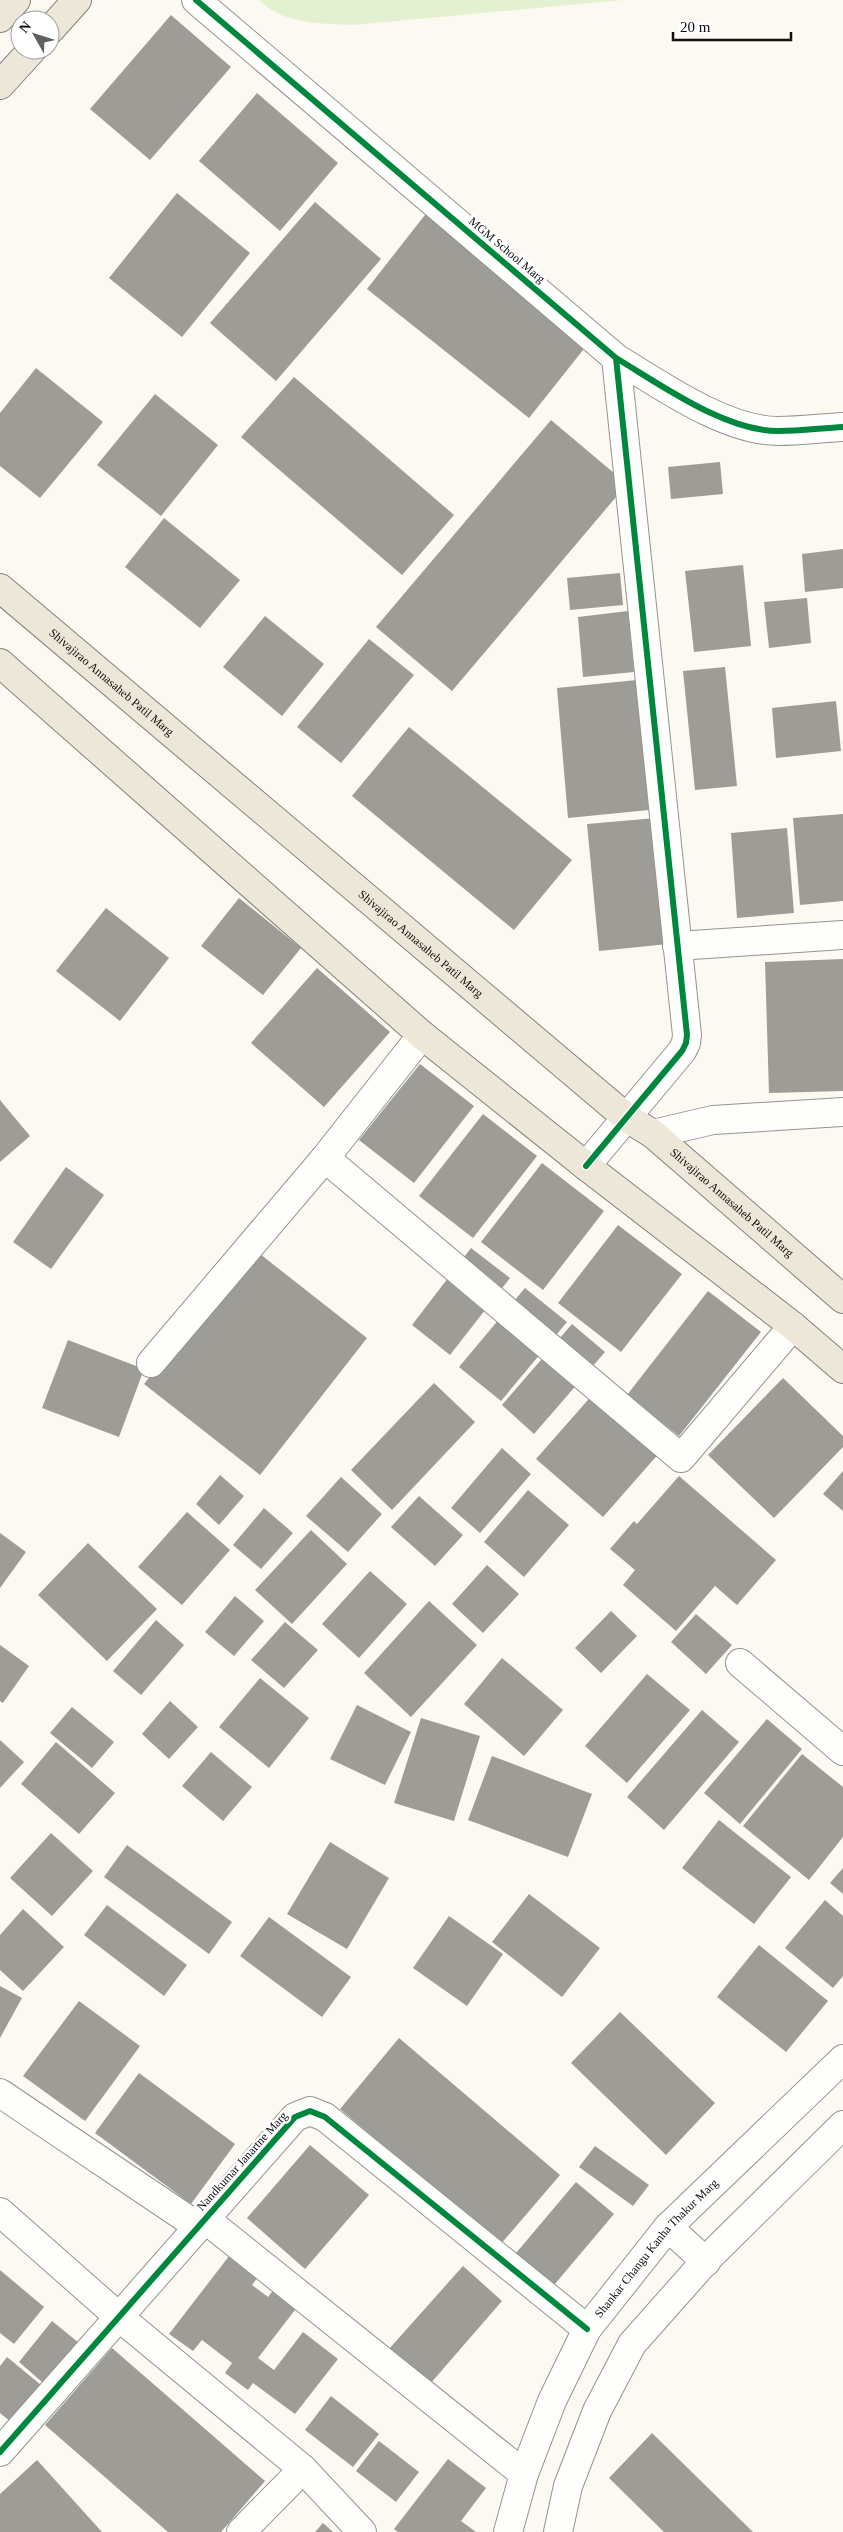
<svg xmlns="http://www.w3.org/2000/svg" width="843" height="2532" font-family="'Times New Roman',serif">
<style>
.green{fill:#e4f1d1}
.building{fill:#9e9c97}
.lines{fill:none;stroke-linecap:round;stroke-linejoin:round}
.minor-casing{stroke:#949390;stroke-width:30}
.major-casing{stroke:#81817d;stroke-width:30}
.minor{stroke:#fefefd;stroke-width:28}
.major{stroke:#ece7d8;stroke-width:28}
.cycleway-casing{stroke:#fff;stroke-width:9}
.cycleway{stroke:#00873e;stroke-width:6}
.labels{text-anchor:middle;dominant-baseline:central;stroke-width:5;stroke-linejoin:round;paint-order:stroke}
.street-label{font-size:12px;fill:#0d0d0d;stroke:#fff}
</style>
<rect width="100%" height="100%" fill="#fbf9f1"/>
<path class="green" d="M259,0H623L353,25C322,24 282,24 259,0Z"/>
<path class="building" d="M171,15L231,67L150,160L90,109Z
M257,93L338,163L280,231L199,161Z
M177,193L250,253L182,337L109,278Z
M315,202L381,259L276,381L210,323Z
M428,211L591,340L529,418L367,289Z
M36,368L103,422L40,498L0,466V413Z
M294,377L454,515L402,575L241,437Z
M155,394L218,445L161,516L97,465Z
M551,420L627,484L452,691L376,627Z
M720,462L723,494L671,499L668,467Z
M164,518L240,580L200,628L125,567Z
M843,549V588L805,592L802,554Z
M743,565L751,646L694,652L685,571Z
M620,573L623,605L570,610L567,578Z
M807,598L811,643L769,648L764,602Z
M628,611L634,672L583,677L578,617Z
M265,616L324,664L282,716L223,667Z
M369,639L414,675L341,763L297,727Z
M725,667L737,786L695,790L683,671Z
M637,680L649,810L568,818L557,688Z
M836,701L841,751L776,758L772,708Z
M409,727L572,860L514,930L352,796Z
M843,814V901L800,905L793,818Z
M656,818L668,944L599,951L587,824Z
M787,828L794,913L737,918L731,833Z
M239,898L301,948L263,995L201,946Z
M106,908L169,958L120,1021L56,971Z
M843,959V1091L769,1093L765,962Z
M317,968L390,1032L324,1107L251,1043Z
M420,1064L474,1106L414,1183L359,1140Z
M0,1100L30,1136L0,1162Z
M483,1114L537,1156L473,1238L419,1196Z
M542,1163L604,1211L543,1290L481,1242Z
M66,1167L104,1195L51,1269L13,1242Z
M618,1225L682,1274L621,1352L558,1303Z
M251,1247L367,1338L260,1475L144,1384Z
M471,1248L510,1278L450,1355L412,1325Z
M525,1288L567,1322L501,1401L459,1367Z
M708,1291L761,1332L679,1436L627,1395Z
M572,1324L605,1352L534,1434L502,1405Z
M68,1340L144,1369L119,1437L42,1408Z
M783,1378L843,1436V1447L774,1518L708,1455Z
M434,1383L475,1422L392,1510L351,1470Z
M594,1393L661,1451L603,1517L536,1459Z
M502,1448L531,1474L480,1533L451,1508Z
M843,1471V1511L823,1494Z
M220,1475L244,1496L219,1525L196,1504Z
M679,1476L776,1560L737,1605L715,1586L676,1631L623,1585L635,1570L610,1549L634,1521L637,1524Z
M341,1477L382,1514L348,1552L306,1516Z
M528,1490L569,1525L524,1577L484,1542Z
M419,1496L463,1535L435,1566L391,1527Z
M264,1508L293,1533L261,1569L233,1545Z
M187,1512L230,1550L182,1605L138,1567Z
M311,1530L347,1564L292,1624L255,1590Z
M0,1533L26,1552L0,1588Z
M88,1543L157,1609L107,1661L38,1595Z
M487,1565L519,1594L483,1633L452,1604Z
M370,1571L407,1604L359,1658L322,1624Z
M235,1596L264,1621L234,1656L205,1632Z
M429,1601L477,1645L411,1717L364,1673Z
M611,1611L637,1636L601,1673L575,1648Z
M696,1614L732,1645L706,1674L671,1642Z
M156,1620L184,1645L141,1695L113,1671Z
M285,1622L318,1650L284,1688L251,1660Z
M0,1645L29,1666L3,1703L0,1701Z
M502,1658L563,1710L524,1756L464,1704Z
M647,1674L690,1710L627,1783L585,1746Z
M260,1678L309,1718L269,1768L219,1727Z
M170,1701L198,1727L169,1759L142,1734Z
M357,1705L411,1732L385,1785L330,1759Z
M72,1707L114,1742L92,1768L50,1733Z
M702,1710L739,1742L664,1830L627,1797Z
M421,1718L480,1736L454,1821L394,1803Z
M767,1719L802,1749L740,1824L704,1793Z
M0,1740L24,1762L0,1788Z
M56,1742L115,1793L79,1834L21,1784Z
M211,1752L252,1787L223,1821L182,1786Z
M802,1754L843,1787V1837L809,1880L743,1826Z
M492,1756L592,1794L568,1857L468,1820Z
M719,1820L791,1877L754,1924L682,1868Z
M51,1833L93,1871L52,1916L10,1878Z
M330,1842L389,1878L347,1949L287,1914Z
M127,1845L232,1922L209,1954L104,1877Z
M843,1868V1894L830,1883Z
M529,1894L600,1948L562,1997L492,1942Z
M825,1900L843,1916V1976L833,1988L785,1948Z
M107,1905L187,1965L164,1996L84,1935Z
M23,1909L64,1947L23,1991L0,1970V1935Z
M449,1916L503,1954L467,2006L413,1968Z
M269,1917L351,1977L322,2017L240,1956Z
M759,1945L828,2001L786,2052L717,1997Z
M0,1986L22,1998L0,2038Z
M79,2001L140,2046L85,2121L23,2076Z
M620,2012L715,2103L666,2155L571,2063Z
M399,2038L560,2175L500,2245L340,2109Z
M139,2073L235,2144L191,2204L95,2133Z
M310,2145L369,2195L305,2269L247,2218Z
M595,2146L649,2185L633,2206L579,2167Z
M576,2182L614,2214L549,2291L511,2259Z
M233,2251L261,2273L252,2285L268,2297L275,2288L298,2306L258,2358L274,2370L303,2332L338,2359L295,2414L253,2383L248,2390L225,2373L232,2363L202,2340L193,2351L169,2334Z
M463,2266L502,2301L430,2384L389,2349Z
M0,2270L44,2307L14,2344L0,2333Z
M52,2321L84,2347L49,2388L19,2362Z
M112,2348L265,2481L221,2532H168L45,2425Z
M7,2357L41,2385L11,2422L0,2413V2366Z
M331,2396L379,2434L353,2467L305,2430Z
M652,2433L753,2532H664L609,2478Z
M379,2441L419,2472L396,2502L356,2471Z
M448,2459L486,2488L461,2521L476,2532H398L394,2529Z
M37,2460L102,2532H0V2494Z
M323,2523L333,2532H315Z"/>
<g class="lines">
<g class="minor-casing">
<g id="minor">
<path d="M196,0L616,358C661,385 725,431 778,431C800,431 822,428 843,427"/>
<path d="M677,946L843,935"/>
<path d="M653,1134L713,1120L843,1112"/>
<path d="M325,1158L681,1458L793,1326"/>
<path d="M586,1166L682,1051L686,1043L687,1035L616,358"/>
<path d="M151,1363L325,1158L422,1035"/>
<path d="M740,1663L843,1751"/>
<path d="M0,2093L199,2227"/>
<path d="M0,2212L119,2317L303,2469L362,2532"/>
<path d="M205,2219L524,2474"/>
<path d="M668,2227L706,2262"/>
<path d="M0,2452L295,2117L310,2111L325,2117L587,2329"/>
<path d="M241,2532L303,2469"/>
<path id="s1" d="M508,2532L524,2474L552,2401L587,2329L668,2227L843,2059"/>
<path d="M558,2532L568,2486L597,2411L632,2344L710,2256L843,2125"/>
</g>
</g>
<g class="major-casing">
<g id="major">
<path d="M0,18L16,0"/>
<path d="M50,30L77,0"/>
<path d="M0,85L32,50"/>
<path id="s2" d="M0,588L627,1118L653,1134L843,1299"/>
<path d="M0,663L422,1035L586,1166L793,1326L843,1369"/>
</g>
</g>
<use href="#minor" class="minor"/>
<use href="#major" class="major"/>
<g class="cycleway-casing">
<path id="cycleway" d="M196,0L616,358C661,385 725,431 778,431C800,431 822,428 843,427
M586,1166L682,1051L686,1043L687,1035L616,358
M0,2452L295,2117L310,2111L325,2117L587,2329"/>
</g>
<use href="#cycleway" class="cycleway"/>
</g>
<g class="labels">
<g class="street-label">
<text transform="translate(507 250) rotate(40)">MGM School Marg</text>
<text stroke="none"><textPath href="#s2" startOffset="146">Shivajirao Annasaheb Patil Marg</textPath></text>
<text stroke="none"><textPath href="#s2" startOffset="551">Shivajirao Annasaheb Patil Marg</textPath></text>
<text stroke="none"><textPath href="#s2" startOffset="956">Shivajirao Annasaheb Patil Marg</textPath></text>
<text transform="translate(242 2161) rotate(-48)">Nandkumar Janartne Marg</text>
<text stroke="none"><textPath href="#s1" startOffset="325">Shankar Changu Kanha Thakur Marg</textPath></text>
</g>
</g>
<g transform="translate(35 35) rotate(309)"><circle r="24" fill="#ffffff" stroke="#9e9e9e"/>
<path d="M0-4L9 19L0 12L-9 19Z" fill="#60605d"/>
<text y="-8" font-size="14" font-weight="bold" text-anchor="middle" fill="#0d0d0d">N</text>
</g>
<path d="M673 32v8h118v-8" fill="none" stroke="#0d0d0d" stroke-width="2.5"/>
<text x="680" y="32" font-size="15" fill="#0d0d0d" stroke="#ffffff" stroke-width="4" paint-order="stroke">20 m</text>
</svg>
